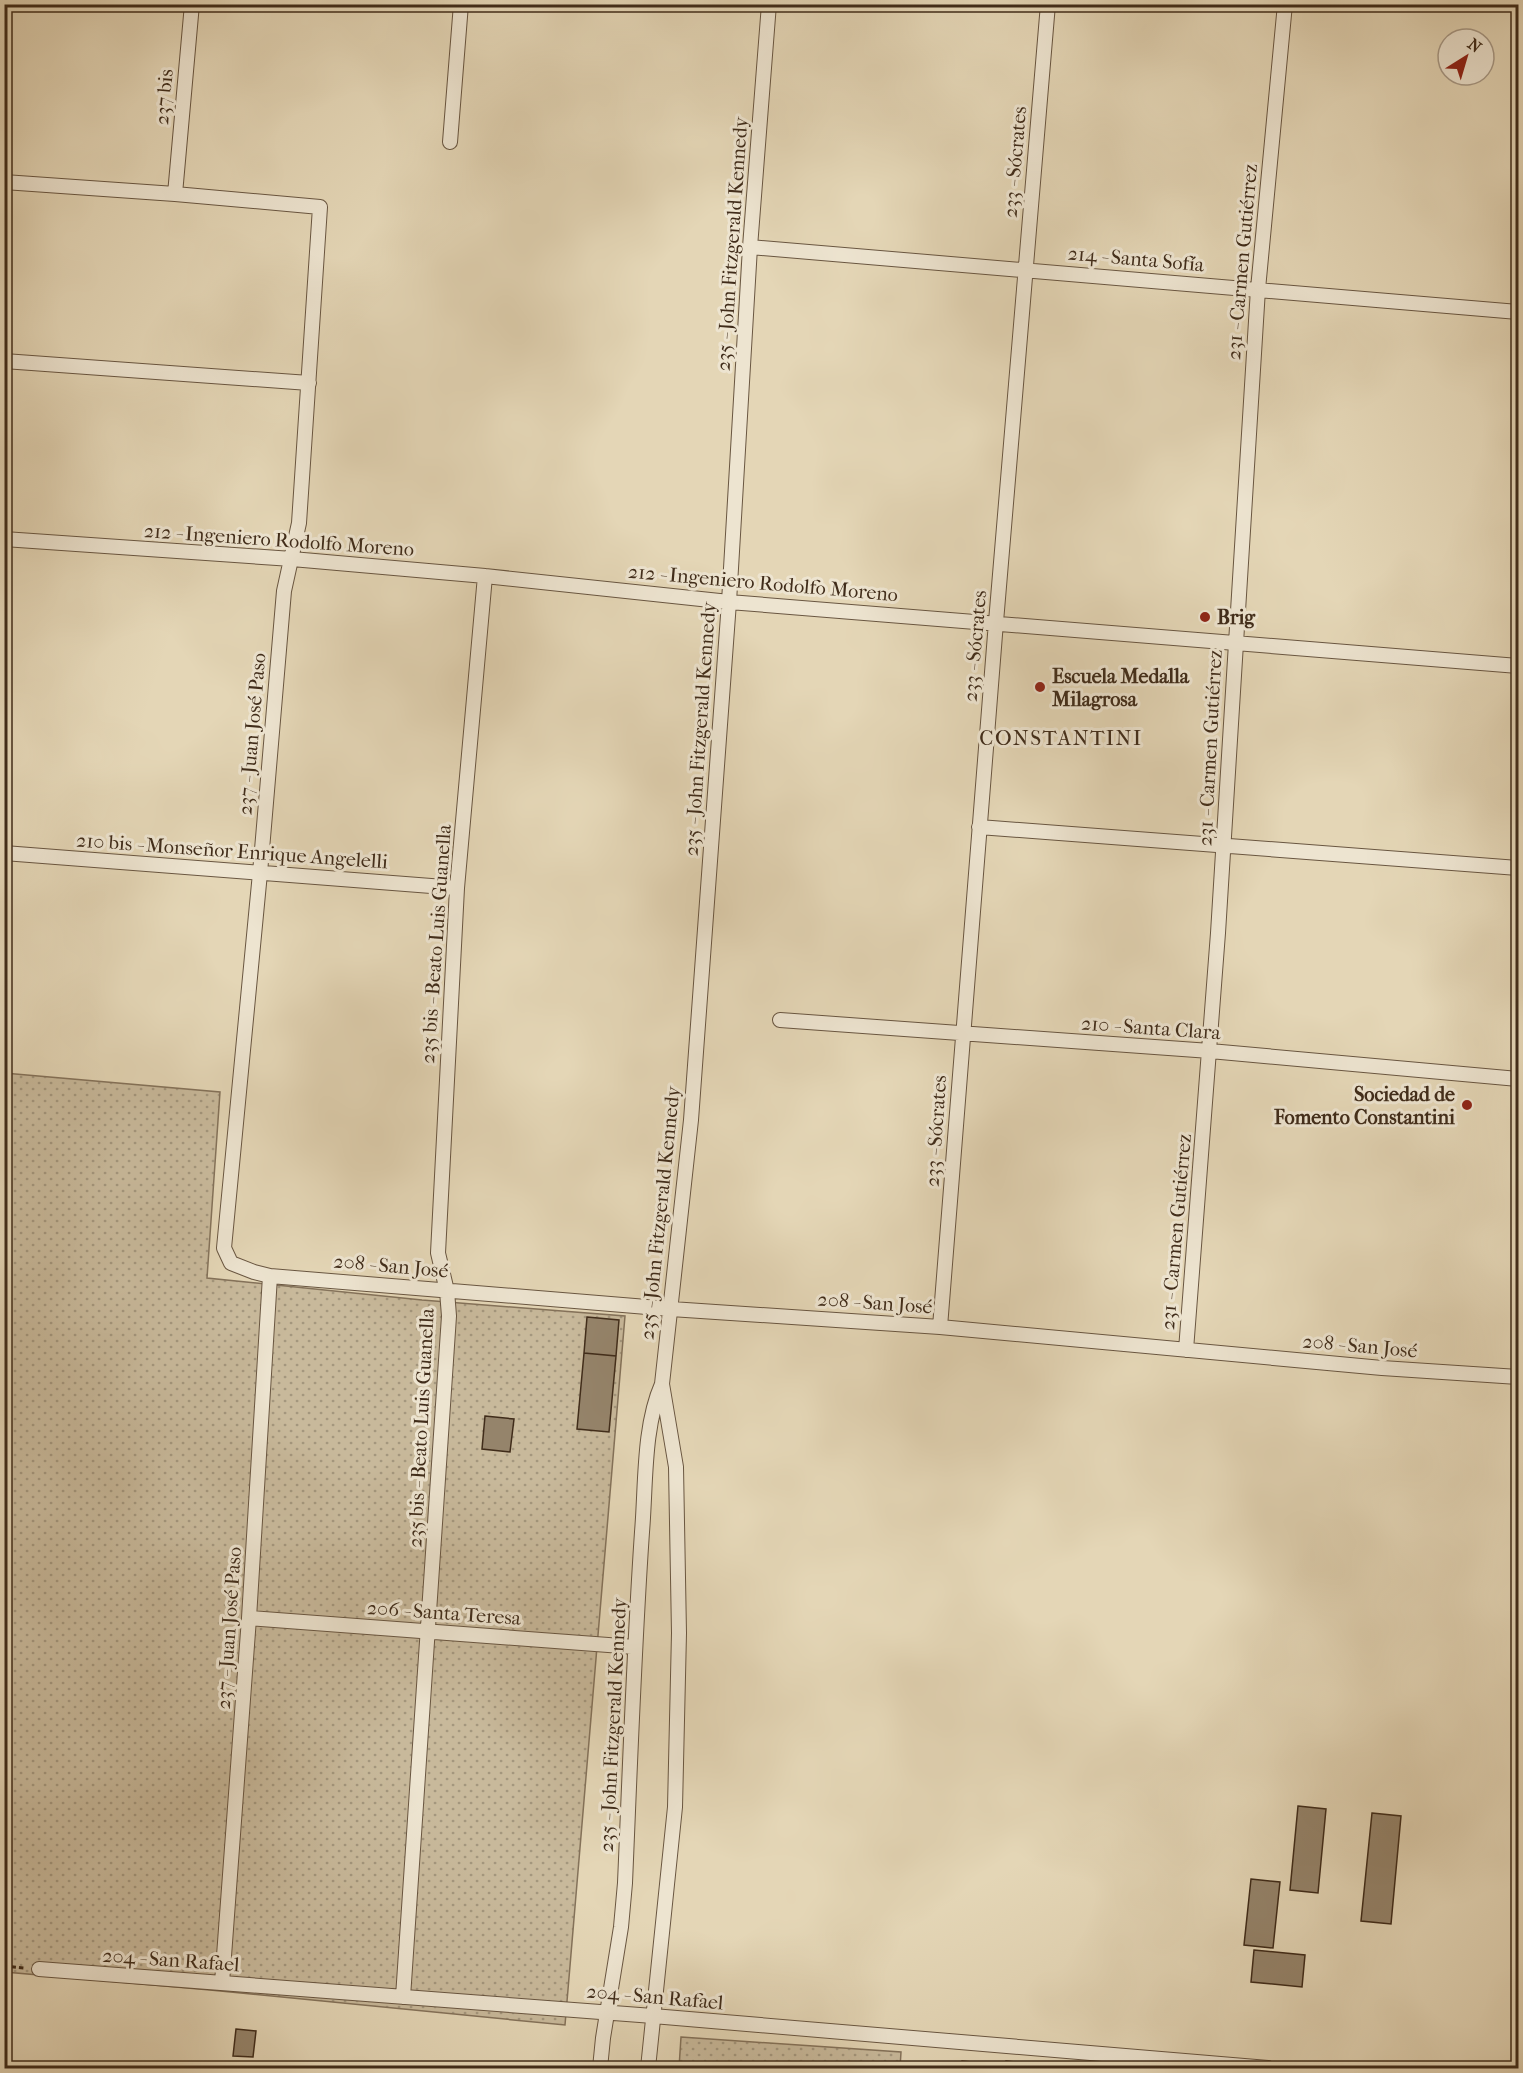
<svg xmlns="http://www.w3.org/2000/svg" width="1523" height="2073" font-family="'IM FELL French Canon',serif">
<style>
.grass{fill:url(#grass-dots);stroke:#84725a;stroke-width:1.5}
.building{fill:#95846b;stroke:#402c1a;stroke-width:1.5}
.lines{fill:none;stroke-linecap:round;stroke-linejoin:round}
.minor-casing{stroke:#695641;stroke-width:16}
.path{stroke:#402c1a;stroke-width:3;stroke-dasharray:4.5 3;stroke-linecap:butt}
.minor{stroke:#ede4d0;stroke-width:14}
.poi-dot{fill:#8f2418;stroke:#ede4d0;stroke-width:2}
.labels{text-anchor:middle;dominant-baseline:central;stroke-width:6;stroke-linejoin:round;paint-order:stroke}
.street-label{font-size:20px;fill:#402c1a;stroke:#ede4d0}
.poi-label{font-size:20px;font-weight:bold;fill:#402c1a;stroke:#ede4d0;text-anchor:start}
.neighbourhood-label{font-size:21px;letter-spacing:1.5px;fill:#402c1a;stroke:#ede4d0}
</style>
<defs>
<pattern id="grass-dots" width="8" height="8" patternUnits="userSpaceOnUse" patternTransform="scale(1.5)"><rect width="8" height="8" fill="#c8b99b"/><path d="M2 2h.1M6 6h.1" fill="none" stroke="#a4977e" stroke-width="1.8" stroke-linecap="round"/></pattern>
</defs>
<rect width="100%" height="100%" fill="#e4d6b6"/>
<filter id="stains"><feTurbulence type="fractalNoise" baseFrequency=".00333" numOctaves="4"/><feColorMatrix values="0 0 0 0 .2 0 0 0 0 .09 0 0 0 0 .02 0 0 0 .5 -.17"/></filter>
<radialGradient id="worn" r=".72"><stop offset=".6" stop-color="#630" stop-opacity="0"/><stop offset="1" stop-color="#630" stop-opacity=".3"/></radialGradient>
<path class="grass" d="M4,1073L220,1092L207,1278L422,1300L625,1316L565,2025L210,1990L5,1972Z
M681,2037L901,2052L900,2068H679Z"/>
<path class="building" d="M587,1317L619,1320L616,1356L584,1353Z
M584,1353L616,1356L609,1432L577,1429Z
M485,1416L514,1419L510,1452L482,1449Z
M1298,1806L1326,1809L1318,1893L1290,1890Z
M1372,1813L1401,1816L1391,1924L1361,1921Z
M1251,1879L1280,1882L1273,1948L1244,1945Z
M1254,1950L1305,1955L1302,1987L1251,1982Z
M236,2029L256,2031L253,2057L233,2056Z
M962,2061L1001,2065L1000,2068H961Z
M1006,2061L1076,2068H1005Z
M912,2065L947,2068H911Z"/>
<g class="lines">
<g class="minor-casing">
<path id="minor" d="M450,142L461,4
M4,182L175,194L320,207L299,523L284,591L260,873L224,1248L231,1263L254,1272L270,1276L671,1309L940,1327L1382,1368L1518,1377
M175,194L192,4
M750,247L1518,312
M4,361L309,383
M4,539L292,559L485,576L729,602L1518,666
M979,827L1518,868
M4,853L457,888
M780,1020L1210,1051L1518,1079
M940,1327L996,622L1048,4
M1186,1350L1218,933L1258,289L1285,4
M249,1618L635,1647
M39,1969L653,2016L1268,2068
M222,1983L249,1618L270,1276
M403,1997L449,1316L447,1291L438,1253L457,888L485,576
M600,2068L603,2038L621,1927L625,1883C630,1766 634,1649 642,1532C646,1485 643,1427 662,1384
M648,2068L675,1807L679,1633L676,1467L662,1384L691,1120L729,602L750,247L769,4"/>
</g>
<path class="path" d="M4,1966L24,1968"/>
<use href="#minor" class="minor"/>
</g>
<g class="poi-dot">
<circle cx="1205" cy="617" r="6"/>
<circle cx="1040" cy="687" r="6"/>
<circle cx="1467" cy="1105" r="6"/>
</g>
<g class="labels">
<g class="street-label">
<text transform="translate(164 97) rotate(-85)">237 bis</text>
<text transform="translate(1015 162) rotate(-85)">233 - Sócrates</text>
<text transform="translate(732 244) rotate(-86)">235 - John Fitzgerald Kennedy</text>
<text transform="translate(1136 259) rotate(5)">214 - Santa Sofía</text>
<text transform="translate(1242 262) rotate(-85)">231 - Carmen Gutiérrez</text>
<text transform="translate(279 540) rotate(4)">212 - Ingeniero Rodolfo Moreno</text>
<text transform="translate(763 583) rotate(5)">212 - Ingeniero Rodolfo Moreno</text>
<text transform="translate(975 646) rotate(-85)">233 - Sócrates</text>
<text transform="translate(700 729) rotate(-86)">235 - John Fitzgerald Kennedy</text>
<text transform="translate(252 734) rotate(-85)">237 - Juan José Paso</text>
<text transform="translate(1210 748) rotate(-87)">231 - Carmen Gutiérrez</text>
<text transform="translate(232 851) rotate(4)">210 bis - Monseñor Enrique Angelelli</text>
<text transform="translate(436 944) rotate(-86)">235 bis - Beato Luis Guanella</text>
<text transform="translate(1151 1028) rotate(4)">210 - Santa Clara</text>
<text transform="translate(936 1131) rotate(-86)">233 - Sócrates</text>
<text transform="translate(660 1213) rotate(-84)">235 - John Fitzgerald Kennedy</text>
<text transform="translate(1176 1232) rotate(-85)">231 - Carmen Gutiérrez</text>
<text transform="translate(391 1266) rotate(5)">208 - San José</text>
<text transform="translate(875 1303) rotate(4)">208 - San José</text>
<text transform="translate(1360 1346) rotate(5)">208 - San José</text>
<text transform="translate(421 1428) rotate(-87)">235 bis - Beato Luis Guanella</text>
<text transform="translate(444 1613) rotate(4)">206 - Santa Teresa</text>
<text transform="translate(229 1628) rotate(-86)">237 - Juan José Paso</text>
<text transform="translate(613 1725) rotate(-87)">235 - John Fitzgerald Kennedy</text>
<text transform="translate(171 1960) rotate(4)">204 - San Rafael</text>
<text transform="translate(655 1997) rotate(5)">204 - San Rafael</text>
</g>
<g class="poi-label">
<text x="1217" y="617">Brig</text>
<text x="1052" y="676">Escuela Medalla<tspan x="1052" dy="23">Milagrosa</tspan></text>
<text x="1455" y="1094" text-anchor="end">Sociedad de<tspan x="1455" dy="23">Fomento Constantini</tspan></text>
</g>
<g class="neighbourhood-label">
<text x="1061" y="738">CONSTANTINI</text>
</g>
</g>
<rect width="1523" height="2073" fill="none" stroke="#e4d6b6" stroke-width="24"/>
<rect x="6" y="6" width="1511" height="2061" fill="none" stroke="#402c1a" stroke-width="3"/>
<rect x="12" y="12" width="1499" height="2049" fill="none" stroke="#402c1a" stroke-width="1.5"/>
<g transform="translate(1466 57) rotate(37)"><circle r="28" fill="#ede4d0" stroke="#a89a87" stroke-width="1.5"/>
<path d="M0-4.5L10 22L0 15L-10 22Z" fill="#8f2418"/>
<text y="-9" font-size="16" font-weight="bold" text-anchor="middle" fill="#402c1a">N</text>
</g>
<rect width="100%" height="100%" filter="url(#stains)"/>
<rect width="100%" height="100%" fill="url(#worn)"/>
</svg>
